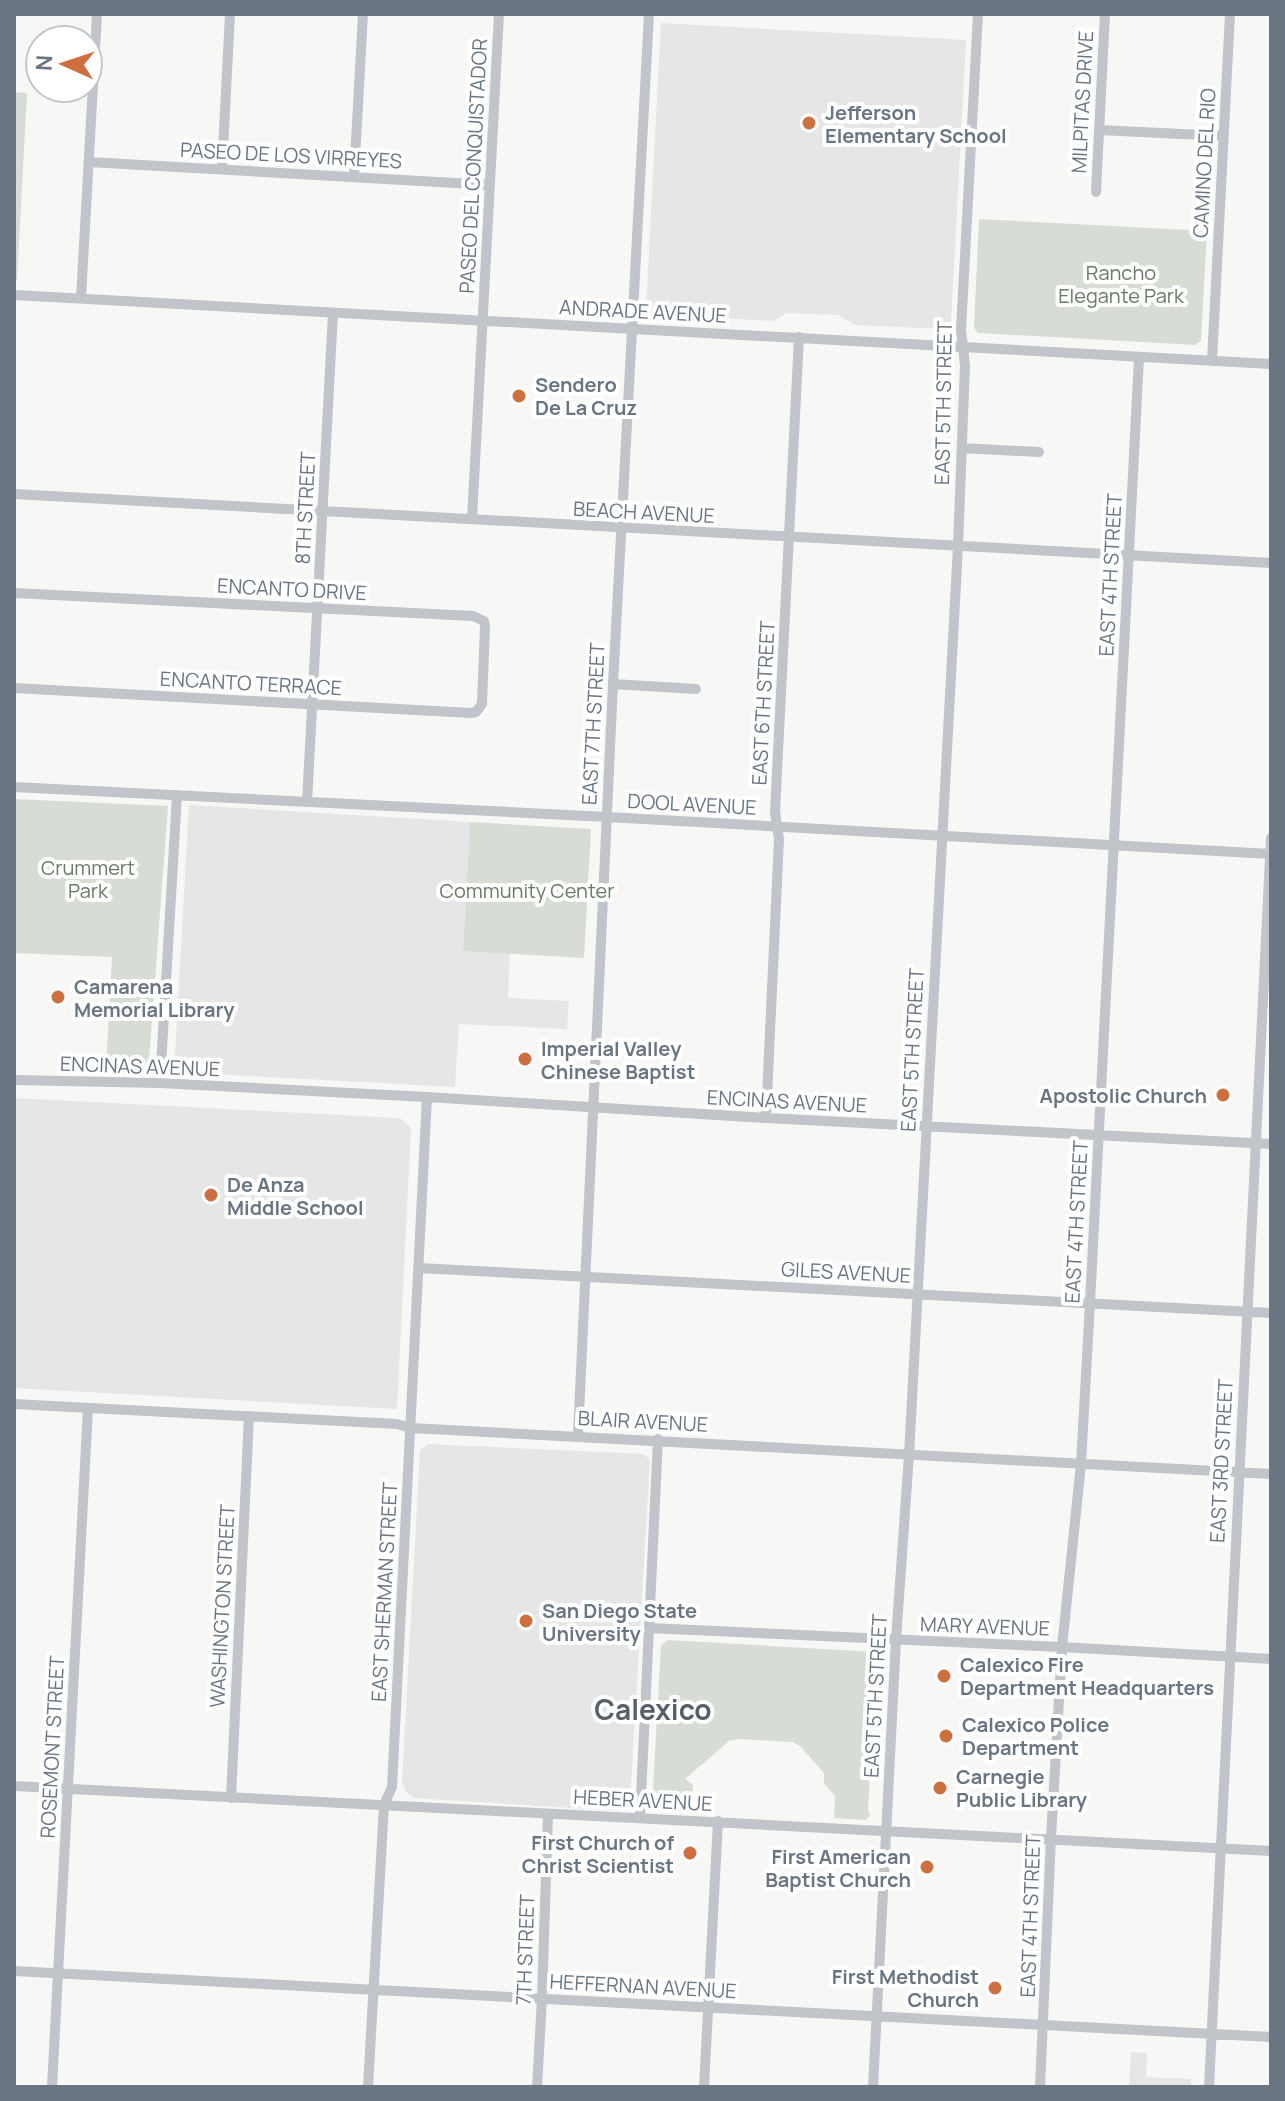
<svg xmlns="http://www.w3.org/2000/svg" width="1285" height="2101" font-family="Manrope,sans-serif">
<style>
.built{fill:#e5e6e5}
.green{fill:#d7dcd5}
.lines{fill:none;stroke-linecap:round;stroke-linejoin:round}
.minor{stroke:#c1c4c8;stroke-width:10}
.poi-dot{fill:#ce6f3f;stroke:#fff;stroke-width:3}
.labels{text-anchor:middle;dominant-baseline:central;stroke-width:8;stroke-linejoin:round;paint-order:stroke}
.street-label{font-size:20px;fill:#6a7582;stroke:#fff}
.poi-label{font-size:20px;font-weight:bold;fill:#6a7582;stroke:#fff;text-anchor:start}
.park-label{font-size:20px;fill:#6a7a68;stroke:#fff}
.district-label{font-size:28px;font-weight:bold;fill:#575f68;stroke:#fff}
</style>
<rect width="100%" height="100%" fill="#f7f7f5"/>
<path class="built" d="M661,23L966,40L951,323L946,329L855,325L838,315L787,313L773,321L649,314L646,309Z
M189,805L470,822L463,949L510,951L508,998L569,1001L567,1029L459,1024L455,1087L174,1072Z
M14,1098L400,1118L411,1128L397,1409L14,1388Z
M428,1444L644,1454L650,1460L630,1802L626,1807L619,1811L414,1798L406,1792L402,1782L420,1450Z
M1131,2052L1147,2053L1146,2077L1191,2079V2087H1129Z"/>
<path class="green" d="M14,92L27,93L17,280H14Z
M979,219L1207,231L1201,341L1195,345L978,333L974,328Z
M14,799L168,806L148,1073L106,1070L112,957L14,953Z
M470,822L591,829L584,958L463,951Z
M667,1640L874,1652L876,1659L868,1809L870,1816L865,1820L834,1818L835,1796L824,1783V1773L800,1746L793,1742L739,1739L729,1741L685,1779L693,1785L691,1812L655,1810L652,1807L661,1646Z"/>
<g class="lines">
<path class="minor" d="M1099,130L1223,136
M89,162L490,185
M222,169L230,14
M354,177L363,14
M1096,192L1105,14
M14,295L1271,364
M81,298L97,14
M1212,361L1230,14
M962,448L1039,452
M14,494L1271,563
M472,519L499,14
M14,593L473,616L484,621L485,627L482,704L476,712L471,713L14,688
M613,684L696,689
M14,787L607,817L1271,854
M307,802L333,313
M14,1080L160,1083L427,1097L766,1118L1271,1144
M160,1083L177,795
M766,1118L779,839L775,812L799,337
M419,1268L1271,1313
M14,1404L397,1424L411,1428L1271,1474
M578,1435L613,684L649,14
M649,1628L1062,1647L1271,1659
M14,1786L1271,1851
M231,1798L249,1416
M640,1817L658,1439
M14,1971L1271,2037
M52,2087L88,1408
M368,2087L384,1805L392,1787L427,1097
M537,2087L542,1999L548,1814
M704,2087L718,1821
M873,2087L896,1640L909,1455L958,546L965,365L961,330L978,14
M1040,2087L1051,1838L1062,1647L1081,1464L1090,1303L1139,358
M1209,2087L1271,838"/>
</g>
<g class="poi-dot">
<circle cx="809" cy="123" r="8"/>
<circle cx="519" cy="396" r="8"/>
<circle cx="58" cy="997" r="8"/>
<circle cx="525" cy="1059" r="8"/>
<circle cx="1223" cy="1095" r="8"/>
<circle cx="211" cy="1195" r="8"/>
<circle cx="526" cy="1621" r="8"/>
<circle cx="944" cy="1676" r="8"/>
<circle cx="946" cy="1736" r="8"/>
<circle cx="940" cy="1788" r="8"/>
<circle cx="690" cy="1853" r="8"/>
<circle cx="927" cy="1867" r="8"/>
<circle cx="995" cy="1988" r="8"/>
</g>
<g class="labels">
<g class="street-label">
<text transform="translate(1082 102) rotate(-87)">MILPITAS DRIVE</text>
<text transform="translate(291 155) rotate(3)">PASEO DE LOS VIRREYES</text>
<text transform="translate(1204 163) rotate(-87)">CAMINO DEL RIO</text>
<text transform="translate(473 166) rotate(-87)">PASEO DEL CONQUISTADOR</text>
<text transform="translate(643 311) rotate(3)">ANDRADE AVENUE</text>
<text transform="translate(943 403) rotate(-89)">EAST 5TH STREET</text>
<text transform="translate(305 508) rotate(-87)">8TH STREET</text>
<text transform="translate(644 512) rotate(3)">BEACH AVENUE</text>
<text transform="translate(1110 575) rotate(-87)">EAST 4TH STREET</text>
<text transform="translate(292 589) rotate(3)">ENCANTO DRIVE</text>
<text transform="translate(251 683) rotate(3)">ENCANTO TERRACE</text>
<text transform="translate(763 703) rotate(-87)">EAST 6TH STREET</text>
<text transform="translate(593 724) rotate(-87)">EAST 7TH STREET</text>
<text transform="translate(692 804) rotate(3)">DOOL AVENUE</text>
<text transform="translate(912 1050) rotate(-87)">EAST 5TH STREET</text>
<text transform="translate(140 1066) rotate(2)">ENCINAS AVENUE</text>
<text transform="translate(787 1101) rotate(3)">ENCINAS AVENUE</text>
<text transform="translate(1076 1222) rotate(-87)">EAST 4TH STREET</text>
<text transform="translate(846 1272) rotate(3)">GILES AVENUE</text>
<text transform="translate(643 1421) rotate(3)">BLAIR AVENUE</text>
<text transform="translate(1221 1461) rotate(-87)">EAST 3RD STREET</text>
<text transform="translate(384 1592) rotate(-87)">EAST SHERMAN STREET</text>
<text transform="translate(222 1606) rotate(-87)">WASHINGTON STREET</text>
<text transform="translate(985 1626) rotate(2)">MARY AVENUE</text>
<text transform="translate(875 1696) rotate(-87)">EAST 5TH STREET</text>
<text transform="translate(52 1747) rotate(-87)">ROSEMONT STREET</text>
<text transform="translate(643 1800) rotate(3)">HEBER AVENUE</text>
<text transform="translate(1030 1916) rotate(-88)">EAST 4TH STREET</text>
<text transform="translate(525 1950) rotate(-88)">7TH STREET</text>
<text transform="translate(643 1986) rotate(3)">HEFFERNAN AVENUE</text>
</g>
<g class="poi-label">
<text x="825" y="112">Jefferson<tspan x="825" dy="23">Elementary School</tspan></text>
<text x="535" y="384">Sendero<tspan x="535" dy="23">De La Cruz</tspan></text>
<text x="74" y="986">Camarena<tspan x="74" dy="23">Memorial Library</tspan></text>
<text x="541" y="1048">Imperial Valley<tspan x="541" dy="23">Chinese Baptist</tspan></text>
<text x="1207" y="1095" text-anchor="end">Apostolic Church</text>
<text x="227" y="1184">De Anza<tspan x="227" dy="23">Middle School</tspan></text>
<text x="542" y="1610">San Diego State<tspan x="542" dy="23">University</tspan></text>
<text x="960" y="1664">Calexico Fire<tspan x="960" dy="23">Department Headquarters</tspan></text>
<text x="962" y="1724">Calexico Police<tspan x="962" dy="23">Department</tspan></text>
<text x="956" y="1776">Carnegie<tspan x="956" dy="23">Public Library</tspan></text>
<text x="674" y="1842" text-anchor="end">First Church of<tspan x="674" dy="23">Christ Scientist</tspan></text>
<text x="911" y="1856" text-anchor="end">First American<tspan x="911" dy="23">Baptist Church</tspan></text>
<text x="979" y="1976" text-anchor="end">First Methodist<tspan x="979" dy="23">Church</tspan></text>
</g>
<g class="park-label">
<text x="1121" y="272">Rancho<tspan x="1121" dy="23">Elegante Park</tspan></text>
<text x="88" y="867">Crummert<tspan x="88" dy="23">Park</tspan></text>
<text x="527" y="890">Community Center</text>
</g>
<g class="district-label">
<text x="653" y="1709">Calexico</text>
</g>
</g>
<rect width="1285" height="2101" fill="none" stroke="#6a7582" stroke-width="32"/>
<g transform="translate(64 64) rotate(273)"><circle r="38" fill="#ffffff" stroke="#c3c8cd" stroke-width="2"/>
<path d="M0-6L14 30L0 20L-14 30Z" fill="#ce6f3f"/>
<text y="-12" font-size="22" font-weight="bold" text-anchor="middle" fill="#6a7582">N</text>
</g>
</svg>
